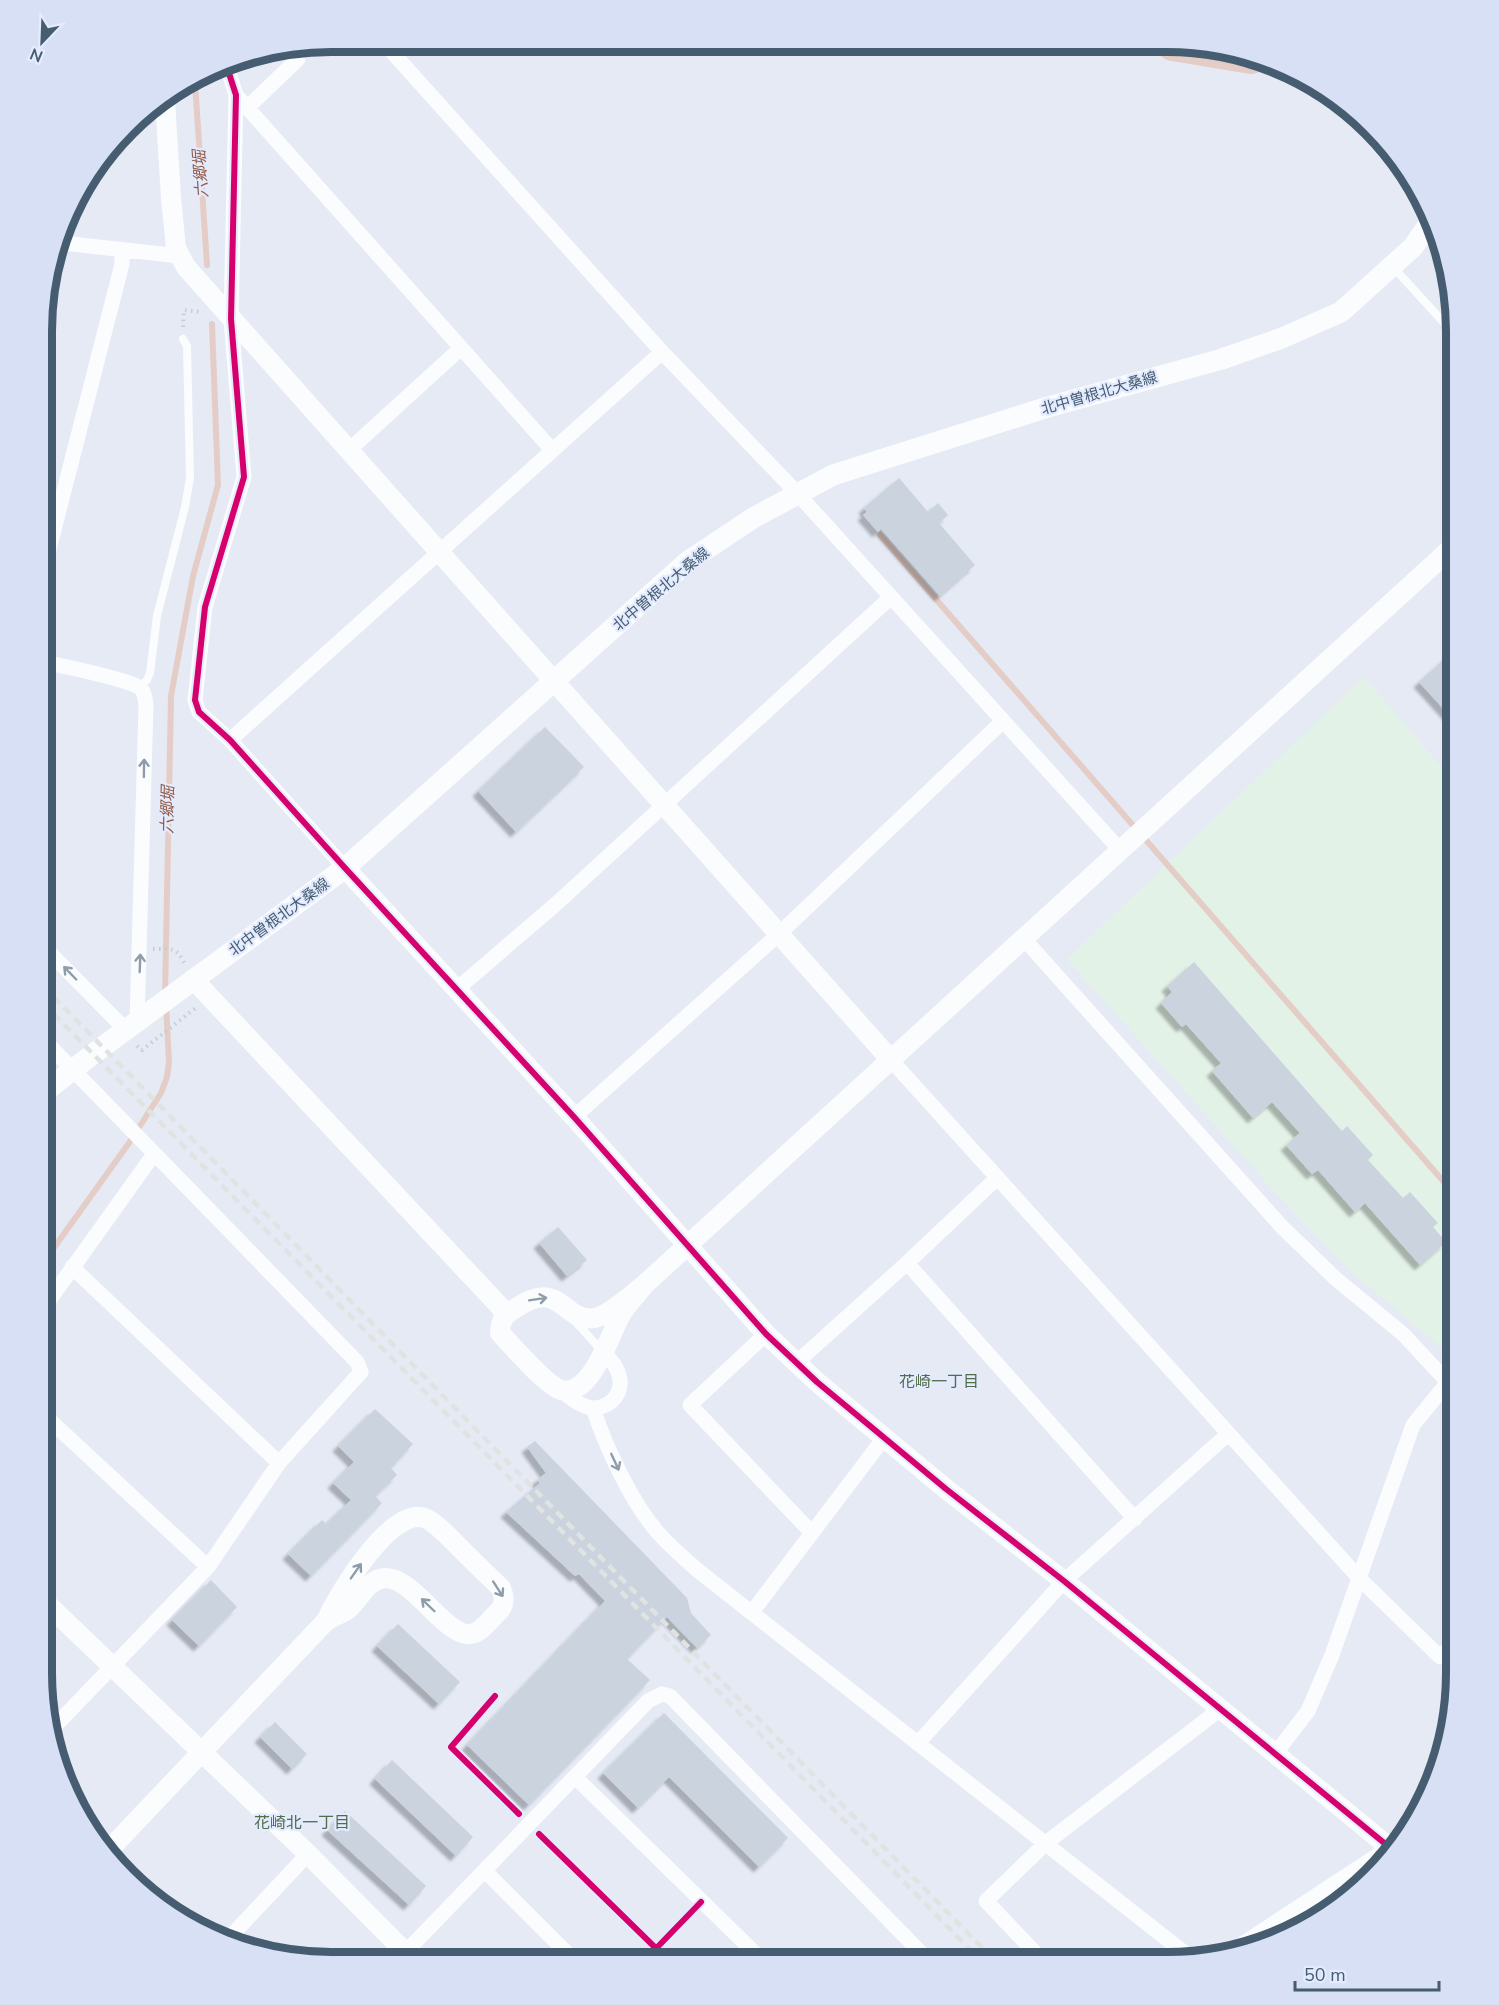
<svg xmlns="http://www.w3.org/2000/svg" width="1499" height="2005" font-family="'Nunito Sans','Noto Sans JP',sans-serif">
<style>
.education{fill:#e3f2e7}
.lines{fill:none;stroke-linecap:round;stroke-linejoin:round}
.stream{stroke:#e5cdc7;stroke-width:6}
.river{stroke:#e5cdc7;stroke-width:34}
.building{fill:#cad3de;filter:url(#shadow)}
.path{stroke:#c5ccd4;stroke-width:4;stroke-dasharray:1.5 4.5;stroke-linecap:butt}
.service{stroke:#fbfcfe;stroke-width:8}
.minor{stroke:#fbfcfe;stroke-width:15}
.tertiary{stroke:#fbfcfe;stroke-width:20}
.secondary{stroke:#fbfcfe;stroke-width:21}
.rail{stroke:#e0e3e1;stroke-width:4.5;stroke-dasharray:9 6;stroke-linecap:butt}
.cycleway-casing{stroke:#e4ebff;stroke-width:10}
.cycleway{stroke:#d6006c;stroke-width:6}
.oneway{stroke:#8e9da9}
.labels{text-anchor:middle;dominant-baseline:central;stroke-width:4.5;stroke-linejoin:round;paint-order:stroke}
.street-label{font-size:15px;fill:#465d71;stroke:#e4ebff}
.water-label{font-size:16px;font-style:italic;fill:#935c45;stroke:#e4ebff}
.neighbourhood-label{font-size:16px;fill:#516d4a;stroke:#e4ebff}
.rim{fill:none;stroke:#465d71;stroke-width:8}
</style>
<defs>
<filter id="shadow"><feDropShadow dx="-5.5" dy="5.5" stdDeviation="1.5" flood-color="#0004"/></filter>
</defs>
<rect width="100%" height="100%" fill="#e5eaf5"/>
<path class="education" d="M1364,677L1457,785V1347L1450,1355L1344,1265L1275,1192L1067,959Z"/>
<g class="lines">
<path class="stream" d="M195,82L207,265
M880,535L1457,1197
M165,995L171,696L193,576L218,485L212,324
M43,1263L129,1143L161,1093L167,1077L169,1062L166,1005"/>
<path class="river" d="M1173,44L1251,57"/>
</g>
<path class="building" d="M899,478L928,512L938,503L948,515L939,523L975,565L940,596L881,529L878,532L863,515L867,512L864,508Z
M1457,648V724L1419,682Z
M545,727L584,767L516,832L478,791Z
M1194,962L1342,1131L1347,1126L1373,1155L1368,1160L1403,1198L1410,1192L1438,1223L1433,1227L1446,1242L1420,1265L1365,1203L1355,1212L1318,1170L1312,1174L1286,1145L1300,1133L1272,1102L1253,1118L1212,1071L1221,1063L1186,1024L1182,1027L1161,1003L1172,992L1167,986Z
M558,1227L587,1260L567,1276L539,1243Z
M375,1409L413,1444L391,1468L397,1475L375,1496L382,1503L311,1576L288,1554L322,1520L326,1524L351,1500L333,1483L354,1462L338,1446Z
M535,1441L687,1598L691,1613L711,1635L697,1648L667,1617L627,1659L650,1680L529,1805L467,1745L605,1601L579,1574L575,1576L506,1512L540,1483L537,1480L546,1473L527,1447Z
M211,1580L237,1607L199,1646L172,1620Z
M398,1624L460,1682L439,1704L377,1646Z
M664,1713L788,1838L759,1867L669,1777L638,1808L603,1773Z
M275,1722L307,1754L292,1769L260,1737Z
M392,1760L473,1837L456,1856L375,1779Z
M345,1811L426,1886L409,1905L327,1830Z"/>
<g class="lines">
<path class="path" d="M183,327L184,310L201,312
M153,949C171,949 177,946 185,965
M137,1046L142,1050L197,1007"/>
<path class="service" d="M1394,268L1457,337
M139,687L147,680L150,673L157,616L185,507L190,478L187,346L183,339
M574,1320L602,1351"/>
<path class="minor" d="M383,42L662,352L797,493L1120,850
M226,64L236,95L231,319L244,477L205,607L195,700L199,712L230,740L345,868
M236,95L552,450
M248,107L298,59L288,49
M62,243L180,256
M348,451L461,348
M44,569L122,264V250
M44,662C62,666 128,679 140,688C145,692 145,699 146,705L137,1022
M230,740L662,352
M1024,939L1282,1227L1336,1279L1403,1334L1456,1391
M43,946L126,1030
M457,989L556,904L891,597
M43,1039L357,1362L361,1372L279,1463L208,1567L54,1727
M891,1060L1360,1579L1440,1657L1456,1642
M574,1117L779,934L1003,721
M907,1263L1135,1519
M72,1267L279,1463
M43,1309L154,1154
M766,1334L690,1405L812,1533
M796,1363L907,1263L997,1178
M561,1390C570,1398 582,1408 594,1408C599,1408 604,1406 608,1404C629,1390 620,1366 603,1353
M593,1408C606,1448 633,1506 661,1536C672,1548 684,1558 696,1569L1191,1958
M42,1413L208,1567
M752,1612L884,1438
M918,1743L1064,1581L1228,1434
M1275,1754L1308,1711L1332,1655L1413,1425L1457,1371
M575,1777L764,1962
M485,1871L575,1961
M230,1937L308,1854
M1239,1946L1390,1847
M397,1961L648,1701L662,1694L670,1696L930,1962
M1045,1963L986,1901L1046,1843L1219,1710"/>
<path class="tertiary" d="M165,100L171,198L176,248L186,267L891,1060
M345,868L574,1117L766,1334L817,1382L946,1489L1064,1581L1394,1851
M193,979L507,1314
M644,1285C636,1296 625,1306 619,1318C610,1336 590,1398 561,1390C547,1386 512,1346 500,1333C500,1320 505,1314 516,1308C562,1277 563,1324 595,1318C610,1315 632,1294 644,1285L1457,543
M42,1599L308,1854L414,1961
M106,1853L326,1621C333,1617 340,1614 347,1610C359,1601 367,1579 385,1578C416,1577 450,1647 477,1632C484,1628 491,1619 497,1613C505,1606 505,1598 501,1588C485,1573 470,1558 455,1543C446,1534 437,1524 427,1519C393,1502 337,1596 326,1621"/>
<path class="secondary" d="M43,1093L93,1054L345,868L687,562L753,518L833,475L1048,407L1222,359L1282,338L1341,312L1413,247L1431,221"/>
<path class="rail" d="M43,986L997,1963
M43,1003L596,1566L982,1962"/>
<g class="cycleway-casing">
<path id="cycleway" d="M226,64L236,95L231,319L244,477L205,607L195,700L199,712L230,740L345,868L574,1117L766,1334L817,1382L946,1489L1064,1581L1394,1851
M495,1696L451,1747L519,1814
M539,1834L670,1962
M643,1962L701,1902"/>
</g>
<use href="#cycleway" class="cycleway"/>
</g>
<defs><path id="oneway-shaft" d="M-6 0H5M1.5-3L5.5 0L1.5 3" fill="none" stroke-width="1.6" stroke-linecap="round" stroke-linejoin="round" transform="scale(1.5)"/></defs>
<g class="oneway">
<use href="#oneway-shaft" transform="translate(144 768) rotate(-89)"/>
<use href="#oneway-shaft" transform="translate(140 963) rotate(-88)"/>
<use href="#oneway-shaft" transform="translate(70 973) rotate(-134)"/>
<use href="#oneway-shaft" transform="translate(538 1299) rotate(-9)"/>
<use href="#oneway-shaft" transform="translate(615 1462) rotate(65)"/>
<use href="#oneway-shaft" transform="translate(356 1571) rotate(-55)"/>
<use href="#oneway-shaft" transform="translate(498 1589) rotate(57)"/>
<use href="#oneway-shaft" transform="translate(428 1605) rotate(-136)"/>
</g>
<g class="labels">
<g class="street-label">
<text transform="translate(1099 393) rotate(-16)">北中曽根北大桑線</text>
<text transform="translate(661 589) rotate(-40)">北中曽根北大桑線</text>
<text transform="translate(279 917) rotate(-36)">北中曽根北大桑線</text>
</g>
<g class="water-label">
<text transform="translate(201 174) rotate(-94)">六郷堀</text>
<text transform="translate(168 810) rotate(-89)">六郷堀</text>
</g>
<g class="neighbourhood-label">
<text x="939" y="1382">花崎一丁目</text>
<text x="302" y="1823">花崎北一丁目</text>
</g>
</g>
<path d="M0 0H1499V2005H0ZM331 52H1167A279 279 0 0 1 1446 331V1673A279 279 0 0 1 1167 1952H331A279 279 0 0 1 52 1673V331A279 279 0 0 1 331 52Z" fill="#d7e0f4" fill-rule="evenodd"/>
<path class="rim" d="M331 52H1167A279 279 0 0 1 1446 331V1673A279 279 0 0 1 1167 1952H331A279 279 0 0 1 52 1673V331A279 279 0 0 1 331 52Z"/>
<g transform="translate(42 42) rotate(203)" stroke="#e4ebff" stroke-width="4.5" paint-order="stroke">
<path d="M0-4.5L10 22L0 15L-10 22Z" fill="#465d71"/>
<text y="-9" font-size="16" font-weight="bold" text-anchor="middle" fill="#465d71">N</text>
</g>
<path d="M1295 1981v9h144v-9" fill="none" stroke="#465d71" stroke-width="3"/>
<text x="1304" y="1981" font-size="18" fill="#465d71" stroke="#e4ebff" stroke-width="4.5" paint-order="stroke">50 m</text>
</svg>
